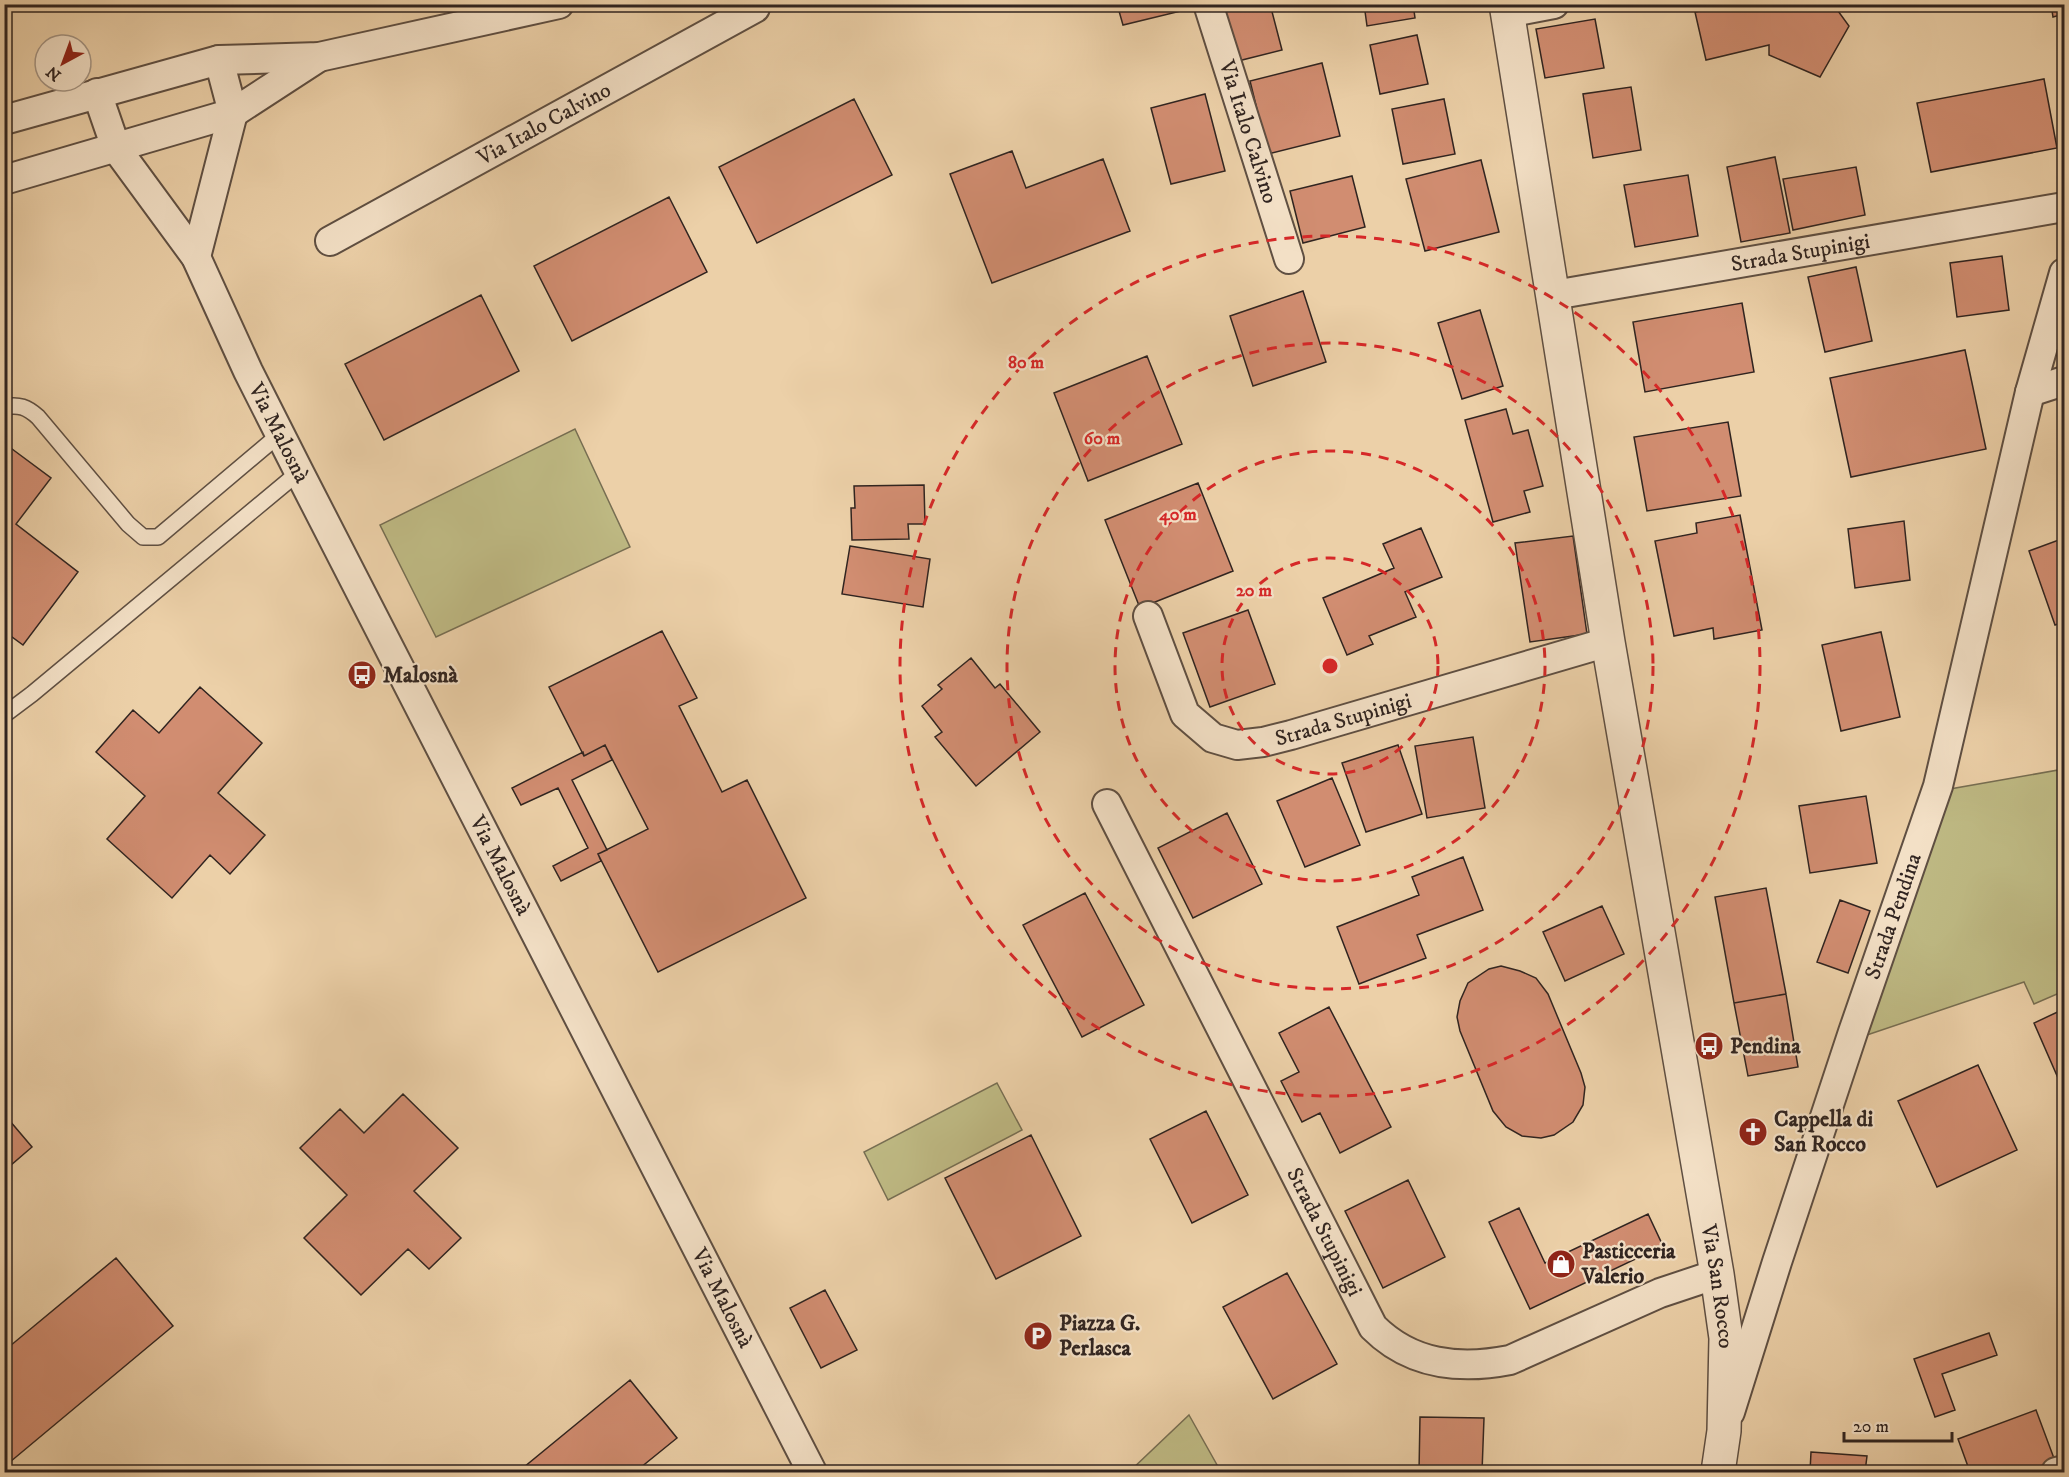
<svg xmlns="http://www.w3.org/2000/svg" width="2069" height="1477" font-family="'IM FELL DW Pica',serif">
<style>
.green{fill:#beb983;stroke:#776e52;stroke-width:1.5}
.building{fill:#d18d71;stroke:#302420;stroke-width:1.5}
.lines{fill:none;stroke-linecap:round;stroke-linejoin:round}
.service-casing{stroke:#5f4f42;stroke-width:18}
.minor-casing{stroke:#5f4f42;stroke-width:32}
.tertiary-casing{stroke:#5f4f42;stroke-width:36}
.service{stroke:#f3e0c6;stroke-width:15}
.minor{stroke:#f3e0c6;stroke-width:28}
.tertiary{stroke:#f3e0c6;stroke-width:33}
.ring{fill:none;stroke:#d62828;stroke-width:3;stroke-dasharray:10 8}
.labels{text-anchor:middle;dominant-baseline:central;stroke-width:4.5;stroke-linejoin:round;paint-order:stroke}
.street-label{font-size:22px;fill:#302420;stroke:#f3e0c6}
.poi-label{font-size:22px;font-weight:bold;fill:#302420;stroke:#f3e0c6;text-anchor:start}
.centre{fill:#d62828;stroke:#f3e0c6;stroke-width:3}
.ring-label{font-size:18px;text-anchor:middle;font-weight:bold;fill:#d62828;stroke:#f3e0c6;stroke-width:4.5;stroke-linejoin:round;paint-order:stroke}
</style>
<rect width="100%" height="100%" fill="#ecd0a8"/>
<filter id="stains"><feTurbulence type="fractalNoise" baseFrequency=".00333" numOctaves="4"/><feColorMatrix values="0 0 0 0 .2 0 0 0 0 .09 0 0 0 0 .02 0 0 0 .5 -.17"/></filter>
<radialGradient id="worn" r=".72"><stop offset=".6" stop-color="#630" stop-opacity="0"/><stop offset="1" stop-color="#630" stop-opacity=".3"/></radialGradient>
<path class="green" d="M575,429L630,547L436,637L380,525Z
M2064,769V991L2034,1004L2024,982L1861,1037L1950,789Z
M997,1083L1022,1130L888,1200L864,1152Z
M1189,1415L1221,1472H1129Z"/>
<path class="building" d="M1117,4H1180L1181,11L1123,25Z
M1223,4H1270L1282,50L1238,61Z
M1364,4H1413L1415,18L1367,26Z
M1732,4H1833L1849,26L1820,77L1769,55V45L1706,60L1695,12Z
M2051,4H2064V14L2053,17Z
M1595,19L1604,68L1545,78L1536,29Z
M1417,35L1428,84L1380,94L1370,45Z
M1322,63L1340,136L1268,154L1250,81Z
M2044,79L2057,148L1931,172L1917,103Z
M1631,87L1641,150L1593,158L1583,94Z
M1205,94L1225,171L1171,184L1151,108Z
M854,99L892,175L757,243L719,167Z
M1444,99L1455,154L1403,164L1392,109Z
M1012,151L1026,188L1103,159L1130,231L992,283L950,174Z
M1775,157L1790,233L1741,242L1727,167Z
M1481,160L1499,232L1425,251L1406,179Z
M1856,167L1865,215L1793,230L1783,179Z
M1688,175L1698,236L1635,247L1624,185Z
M1352,176L1365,227L1303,243L1290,191Z
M669,197L707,272L572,341L534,266Z
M2002,256L2009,310L1957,317L1950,263Z
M1856,267L1872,341L1825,352L1808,277Z
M1303,291L1326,362L1253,386L1230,316Z
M481,295L519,371L384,440L345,364Z
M1742,303L1754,372L1645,392L1633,322Z
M1480,310L1503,386L1462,399L1438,323Z
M1965,350L1986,449L1851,477L1830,378Z
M1147,356L1182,444L1088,481L1054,393Z
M1506,409L1513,434L1528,430L1543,486L1524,491L1530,512L1493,522L1465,420Z
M1728,422L1741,496L1647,511L1634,437Z
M4,443L51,478L16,524L78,572L23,645L4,631Z
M1198,483L1233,571L1140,608L1105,520Z
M924,485L925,524H908L909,539L852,540L851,508H855L854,486Z
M1740,515L1762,630L1714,639L1713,628L1674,636L1655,541L1697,533L1696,523Z
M1904,521L1910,580L1855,588L1848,529Z
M1421,528L1442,577L1405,592L1416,617L1369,636L1373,644L1347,655L1323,598L1394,568L1383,544Z
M1573,536L1587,634L1530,642L1515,543Z
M2064,538V622L2055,625L2029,551Z
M850,546L930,559L923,607L842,594Z
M1248,610L1275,684L1210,707L1183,633Z
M662,631L697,698L679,706L722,792L747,780L806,898L658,972L598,854L648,829L605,745L584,756L549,687Z
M1881,632L1900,717L1841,731L1822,645Z
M971,658L995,688L1000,684L1040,732L976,786L935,737L942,732L922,706L942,689L938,685Z
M200,687L262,743L218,793L265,835L230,874L210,855L172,898L107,839L145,796L96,752L133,710L159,733Z
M1473,737L1485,808L1427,818L1415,746Z
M605,745L612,760L572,780L607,850L598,854L601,861L561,881L553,866L588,848L558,788L521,805L512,788L583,752L584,756Z
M1398,745L1422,814L1366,832L1342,763Z
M1332,778L1360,845L1305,867L1277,801Z
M1866,796L1877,863L1810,873L1799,806Z
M1227,813L1262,884L1193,918L1158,848Z
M1463,857L1483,910L1417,935L1426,958L1359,984L1337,927L1419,895L1412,877Z
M1766,888L1786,994L1734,1003L1715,897Z
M1085,893L1144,1005L1082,1037L1023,925Z
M1840,900L1870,911L1848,973L1817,962Z
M1602,906L1624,954L1565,981L1543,932Z
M1501,966L1520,971L1536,978L1548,994L1581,1073L1585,1087L1583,1105L1573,1122L1554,1135L1541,1138L1522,1136L1506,1127L1493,1111L1460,1031L1457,1017L1460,1001L1468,983L1489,969Z
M1786,994L1798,1067L1748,1076L1734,1003Z
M1329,1007L1391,1127L1340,1153L1320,1113L1302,1122L1281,1081L1299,1072L1279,1033Z
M2064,1009V1075L2058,1078L2034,1023Z
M1978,1065L2017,1150L1937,1187L1898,1101Z
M403,1094L458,1148L414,1191L461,1238L429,1269L408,1249L361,1295L304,1238L347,1195L300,1148L340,1109L364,1133Z
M1206,1111L1248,1195L1192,1223L1150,1139Z
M4,1114L32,1147L4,1171Z
M1031,1135L1081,1236L996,1279L945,1178Z
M1408,1180L1445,1257L1383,1288L1345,1211Z
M1519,1208L1545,1263L1648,1214L1663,1246L1530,1309L1489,1222Z
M116,1258L173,1326L4,1467V1351Z
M1287,1273L1337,1364L1273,1399L1223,1307Z
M825,1290L857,1350L821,1368L790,1308Z
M1989,1333L1997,1355L1942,1374L1955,1410L1935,1417L1914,1359Z
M630,1380L677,1438L635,1472H518Z
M2036,1410L2055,1461L2024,1472H1970L1958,1439Z
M1420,1417L1484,1418L1482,1472H1419Z
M1811,1452L1867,1456L1865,1472H1810Z"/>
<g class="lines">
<g class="service-casing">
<path id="service" d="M4,407C19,404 27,407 38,417L128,524L143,537H158L280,434
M4,715L32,694L299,472"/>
</g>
<g class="minor-casing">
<g id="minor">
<path id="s1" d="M1208,4L1289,259"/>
<path d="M1507,13L1554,4"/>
<path id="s2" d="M97,93L116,148L196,257L248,371L299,472L812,1472"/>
<path d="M4,120L219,60L319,57L559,4"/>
<path d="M4,180L233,113L319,57"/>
<path id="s3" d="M330,241L755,8L754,4"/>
<path d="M196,257L233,113L219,60"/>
<path id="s4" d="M1554,295L2064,207"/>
<path d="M2030,392L2064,381"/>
<path id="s5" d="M1148,616L1185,714L1213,738L1237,745L1263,742L1291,735L1608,642"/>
<path id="s6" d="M1107,804L1373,1327C1411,1365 1459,1370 1510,1360L1660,1293L1717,1274"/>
<path id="s7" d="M1730,1412L1777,1262L1853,1032L1938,786L2030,392L2064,273"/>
<path d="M2056,1472L2064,1470"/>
</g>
</g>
<g class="tertiary-casing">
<g id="tertiary">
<path id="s8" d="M1506,4L1608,642L1717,1274L1726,1338L1724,1431L1718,1472"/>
</g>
</g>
<use href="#service" class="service"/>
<use href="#minor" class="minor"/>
<use href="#tertiary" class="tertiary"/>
</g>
<g class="ring">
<circle cx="1330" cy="666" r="108"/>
<circle cx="1330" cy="666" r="215"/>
<circle cx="1330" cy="666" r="323"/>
<circle cx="1330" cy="666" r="430"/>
</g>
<defs>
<g id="bus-disc" transform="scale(1.5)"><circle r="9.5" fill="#8f2418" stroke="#f3e0c6"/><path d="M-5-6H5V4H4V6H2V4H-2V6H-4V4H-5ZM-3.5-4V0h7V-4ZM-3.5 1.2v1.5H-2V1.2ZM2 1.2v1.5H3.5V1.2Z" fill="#fff"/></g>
<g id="church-disc" transform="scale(1.5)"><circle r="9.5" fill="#8f2418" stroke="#f3e0c6"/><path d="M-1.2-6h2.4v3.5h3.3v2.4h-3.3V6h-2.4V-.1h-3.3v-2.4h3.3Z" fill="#fff"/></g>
<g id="shop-disc" transform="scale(1.5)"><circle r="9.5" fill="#8f2418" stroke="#f3e0c6"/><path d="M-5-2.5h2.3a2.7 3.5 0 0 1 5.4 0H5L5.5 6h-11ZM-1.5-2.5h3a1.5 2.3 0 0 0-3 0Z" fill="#fff"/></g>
<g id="parking-disc" transform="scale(1.5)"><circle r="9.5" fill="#8f2418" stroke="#f3e0c6"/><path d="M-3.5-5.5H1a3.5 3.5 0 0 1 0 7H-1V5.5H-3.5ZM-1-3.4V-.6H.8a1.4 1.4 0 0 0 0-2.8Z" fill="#fff"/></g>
</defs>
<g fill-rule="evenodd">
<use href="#bus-disc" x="362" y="675"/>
<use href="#bus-disc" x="1709" y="1046"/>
<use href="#church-disc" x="1753" y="1132"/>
<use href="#shop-disc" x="1561" y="1264"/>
<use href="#parking-disc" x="1038" y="1336"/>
</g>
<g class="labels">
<g class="street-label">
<text stroke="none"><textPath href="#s3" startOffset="244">Via Italo Calvino</textPath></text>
<text stroke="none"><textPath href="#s1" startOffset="134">Via Italo Calvino</textPath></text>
<text stroke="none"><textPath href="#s4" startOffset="250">Strada Stupinigi</textPath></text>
<text stroke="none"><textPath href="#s2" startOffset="388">Via Malosnà</textPath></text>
<text stroke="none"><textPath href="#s5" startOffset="276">Strada Stupinigi</textPath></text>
<text stroke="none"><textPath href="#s2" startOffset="874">Via Malosnà</textPath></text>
<text stroke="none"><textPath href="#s7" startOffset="522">Strada Pendina</textPath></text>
<text stroke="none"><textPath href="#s6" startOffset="480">Strada Stupinigi</textPath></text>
<text stroke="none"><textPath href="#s8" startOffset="1300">Via San Rocco</textPath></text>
<text stroke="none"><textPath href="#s2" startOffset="1360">Via Malosnà</textPath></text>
</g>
<g class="poi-label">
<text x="383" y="675">Malosnà</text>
<text x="1730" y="1046">Pendina</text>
<text x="1774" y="1119">Cappella di<tspan x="1774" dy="25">San Rocco</tspan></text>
<text x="1582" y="1251">Pasticceria<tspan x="1582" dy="25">Valerio</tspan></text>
<text x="1059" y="1323">Piazza G.<tspan x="1059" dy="25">Perlasca</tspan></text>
</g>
</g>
<circle cx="1330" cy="666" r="9" class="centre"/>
<g class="ring-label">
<text x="1026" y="368">80 m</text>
<text x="1102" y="444">60 m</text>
<text x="1178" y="520">40 m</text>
<text x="1254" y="596">20 m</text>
</g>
<rect width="2069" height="1477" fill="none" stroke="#ecd0a8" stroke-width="24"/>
<rect x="6" y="6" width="2057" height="1465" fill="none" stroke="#302420" stroke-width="3"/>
<rect x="12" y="12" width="2045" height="1453" fill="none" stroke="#302420" stroke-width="1.5"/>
<g transform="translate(63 63) rotate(221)"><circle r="28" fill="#f3e0c6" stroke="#a59584" stroke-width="1.5"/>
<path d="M0-4.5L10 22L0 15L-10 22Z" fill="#8f2418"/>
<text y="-9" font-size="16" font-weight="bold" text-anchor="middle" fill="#302420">N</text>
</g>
<path d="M1844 1432v9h108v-9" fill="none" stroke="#302420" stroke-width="3"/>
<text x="1853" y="1432" font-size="18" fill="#302420" stroke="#f3e0c6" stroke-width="4.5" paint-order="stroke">20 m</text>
<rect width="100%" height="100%" filter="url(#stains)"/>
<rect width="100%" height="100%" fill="url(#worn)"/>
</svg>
